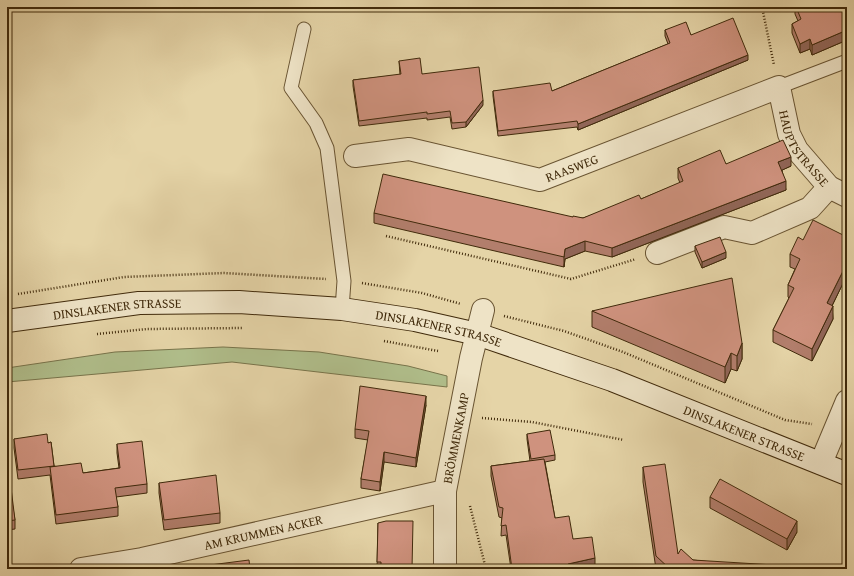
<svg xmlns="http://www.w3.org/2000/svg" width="854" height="576" font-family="'Gentium Book Plus',serif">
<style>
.grass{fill:#b0be8b;stroke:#78744b}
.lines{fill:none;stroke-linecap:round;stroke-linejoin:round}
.lane-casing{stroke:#695432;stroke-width:15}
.street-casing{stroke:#695432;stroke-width:24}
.secondary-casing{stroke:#402a0b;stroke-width:24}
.path{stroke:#402a0b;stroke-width:2.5;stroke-dasharray:1 2;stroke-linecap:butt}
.lane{stroke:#eee3c6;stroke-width:13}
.street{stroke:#eee3c6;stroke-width:22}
.secondary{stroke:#eee3c6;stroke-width:22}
.wall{fill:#b27e6c;stroke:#402a0b}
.shaded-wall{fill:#916658;stroke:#402a0b}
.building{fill:#cf927e;stroke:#402a0b}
.labels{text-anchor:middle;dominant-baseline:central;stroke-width:3.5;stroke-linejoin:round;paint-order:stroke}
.street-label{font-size:13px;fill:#402a0b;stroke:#eee3c6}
</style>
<rect width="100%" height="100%" fill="#e5d4a7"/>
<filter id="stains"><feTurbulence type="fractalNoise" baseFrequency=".005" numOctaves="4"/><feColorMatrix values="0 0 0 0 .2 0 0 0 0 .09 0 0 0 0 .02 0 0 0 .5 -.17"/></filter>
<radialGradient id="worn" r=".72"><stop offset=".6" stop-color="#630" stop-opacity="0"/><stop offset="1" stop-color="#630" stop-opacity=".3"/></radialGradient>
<path class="grass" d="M223,347L319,352L408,366L447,376V387L232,362L7,382V368L115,352Z"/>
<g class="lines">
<g class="lane-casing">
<path id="lane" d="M304,29L291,88L316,123L327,148L344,281L342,309
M779,87L847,61"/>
</g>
<g class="street-casing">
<g id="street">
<path id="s1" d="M355,156L409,149L540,180L779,87L789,134L797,150L829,187L847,196"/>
<path d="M657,253L724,227L752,233L810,208L829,187"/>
<path d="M821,463L847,401"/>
<path id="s2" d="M81,569L142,559L445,491"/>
<path id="s3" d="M445,569V491L471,358L483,310"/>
</g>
</g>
<g class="secondary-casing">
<g id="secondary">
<path id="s4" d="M7,321L139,303L239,302L342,309L415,320L477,334L612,380L847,474"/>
</g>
</g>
<path class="path" d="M762,7L774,65
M386,236L571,279L636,259
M362,283L422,293L461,304
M18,294L124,277L224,273L326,279
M504,316L564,331L623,352L785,420L812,424
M97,334L147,329L242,328
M384,341L438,351
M482,418L532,422L624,440
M470,506L486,569"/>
<use href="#lane" class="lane"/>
<use href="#street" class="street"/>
<use href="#secondary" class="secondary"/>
</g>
<path class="wall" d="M795,7H847V40L812,55L810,49L800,53L792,33V24L798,21L795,14Z
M665,30L691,35L748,60L578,130L577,127L498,136L493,96V91H552L668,44L665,36Z
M399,61L422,74L483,105L466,127L452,129L450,117L427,120V118L359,126L353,86V80L400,75Z
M726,164L791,166L782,170L786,190L612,257L585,251L565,259L564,267L374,223V213L583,218L641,199L680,183L678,178V168Z
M847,237V275L832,306L833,319L812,361L773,342V330L789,298L788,297V285L795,269L790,267V254Z
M695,246L726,258L702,268L695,252Z
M592,311L742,343V359L737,371L731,369L725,383L592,327Z
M426,405L416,467L384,462L380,491L361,488V479L368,440L355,438V429Z
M527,434L555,455V460L545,462L555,518L573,539L595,568L588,569H511L506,535L501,536L502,518L499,517L491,476V466L530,461L527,439Z
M14,439L48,443L51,442L54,466L83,473L119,468L117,453V444L147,484V493L116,497L118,507V516L56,524L50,475L18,479L14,448Z
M643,467L678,554L693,560L774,569H656L643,482Z
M7,472L15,520V529L7,530Z
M159,483L220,513V523L164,530L159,493Z
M710,497L797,532L787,550L710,508Z
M378,523L412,569H377Z"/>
<path class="shaded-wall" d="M847,30V40L812,55V45Z
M810,39V49L800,53V44Z
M748,55V60L578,130V124Z
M483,100V105L466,127V122Z
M791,157V166L778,172V162Z
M786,181V190L612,257V248Z
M585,241V251L565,259L564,267V257L565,249Z
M726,252V258L702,268V262Z
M847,263V275L827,316V303Z
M833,306V319L812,361V349Z
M742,343V359L737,371V356Z
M731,353V369L725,383V367Z
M426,396V405L416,467V458Z
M384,452V462L380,491V482Z
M797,521V532L787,550V539Z
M595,558V568L588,569H568V564Z"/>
<path class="building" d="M796,7H847V30L812,45L810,39L800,44L792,24L801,19Z
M733,18L748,55L578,124L577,121L498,131L493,91L550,83L552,91L670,43L665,30L686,22L691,35Z
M420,58L422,74L479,67L483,100L466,122L452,123L450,111L427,114V112L359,121L353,80L401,74L399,61Z
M783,140L791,157L778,162L786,181L612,248L585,241L565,249L564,257L374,213L383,174L573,217V216L583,218L639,195L641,199L683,181L678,168L720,150L726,164Z
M813,220L847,237V263L827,303L833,306L812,349L773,330L794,288L788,285L800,259L790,254L798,237L803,240Z
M720,237L726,252L702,262L695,246Z
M732,278L742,343L737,356L731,353L725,367L592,311Z
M360,386L426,396L416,458L384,452L380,482L361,479L369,431L355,429Z
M550,430L555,455L531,459L527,434Z
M47,434L48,443L51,442L54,466L18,470L14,439Z
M142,441L147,484L115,488L118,507L56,515L50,467L81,463L83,473L120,468L117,444Z
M544,459L555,518L569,516L573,539L592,537L595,558L568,564L569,569H512L506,525L501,526L503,508L499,507L491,466Z
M665,464L678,554L681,549L693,560L774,565V569H670L656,556L643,467Z
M7,472H9L15,520L7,521Z
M216,475L220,513L164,520L159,483Z
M720,479L797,521L787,539L710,497Z
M386,521H413L412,569H381V562H377L378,523Z
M249,560L250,569H179Z"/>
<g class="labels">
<g class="street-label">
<text stroke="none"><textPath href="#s1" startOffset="513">HAUPTSTRASSE</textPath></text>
<text stroke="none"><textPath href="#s1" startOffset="223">RAASWEG</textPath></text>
<text stroke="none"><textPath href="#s4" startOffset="111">DINSLAKENER STRASSE</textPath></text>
<text stroke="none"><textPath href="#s4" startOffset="435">DINSLAKENER STRASSE</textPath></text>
<text stroke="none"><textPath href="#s4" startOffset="759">DINSLAKENER STRASSE</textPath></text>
<text stroke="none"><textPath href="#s3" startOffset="132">BRÖMMENKAMP</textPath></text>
<text stroke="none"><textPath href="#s2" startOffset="186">AM KRUMMEN ACKER</textPath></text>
</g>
</g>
<rect width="854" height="576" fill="none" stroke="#e5d4a7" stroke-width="24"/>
<rect x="8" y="8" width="838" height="560" fill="none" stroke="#402a0b" stroke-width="2"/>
<rect x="12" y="12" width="830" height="552" fill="none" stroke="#402a0b"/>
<rect width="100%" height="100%" filter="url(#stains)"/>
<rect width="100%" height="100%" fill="url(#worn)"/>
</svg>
